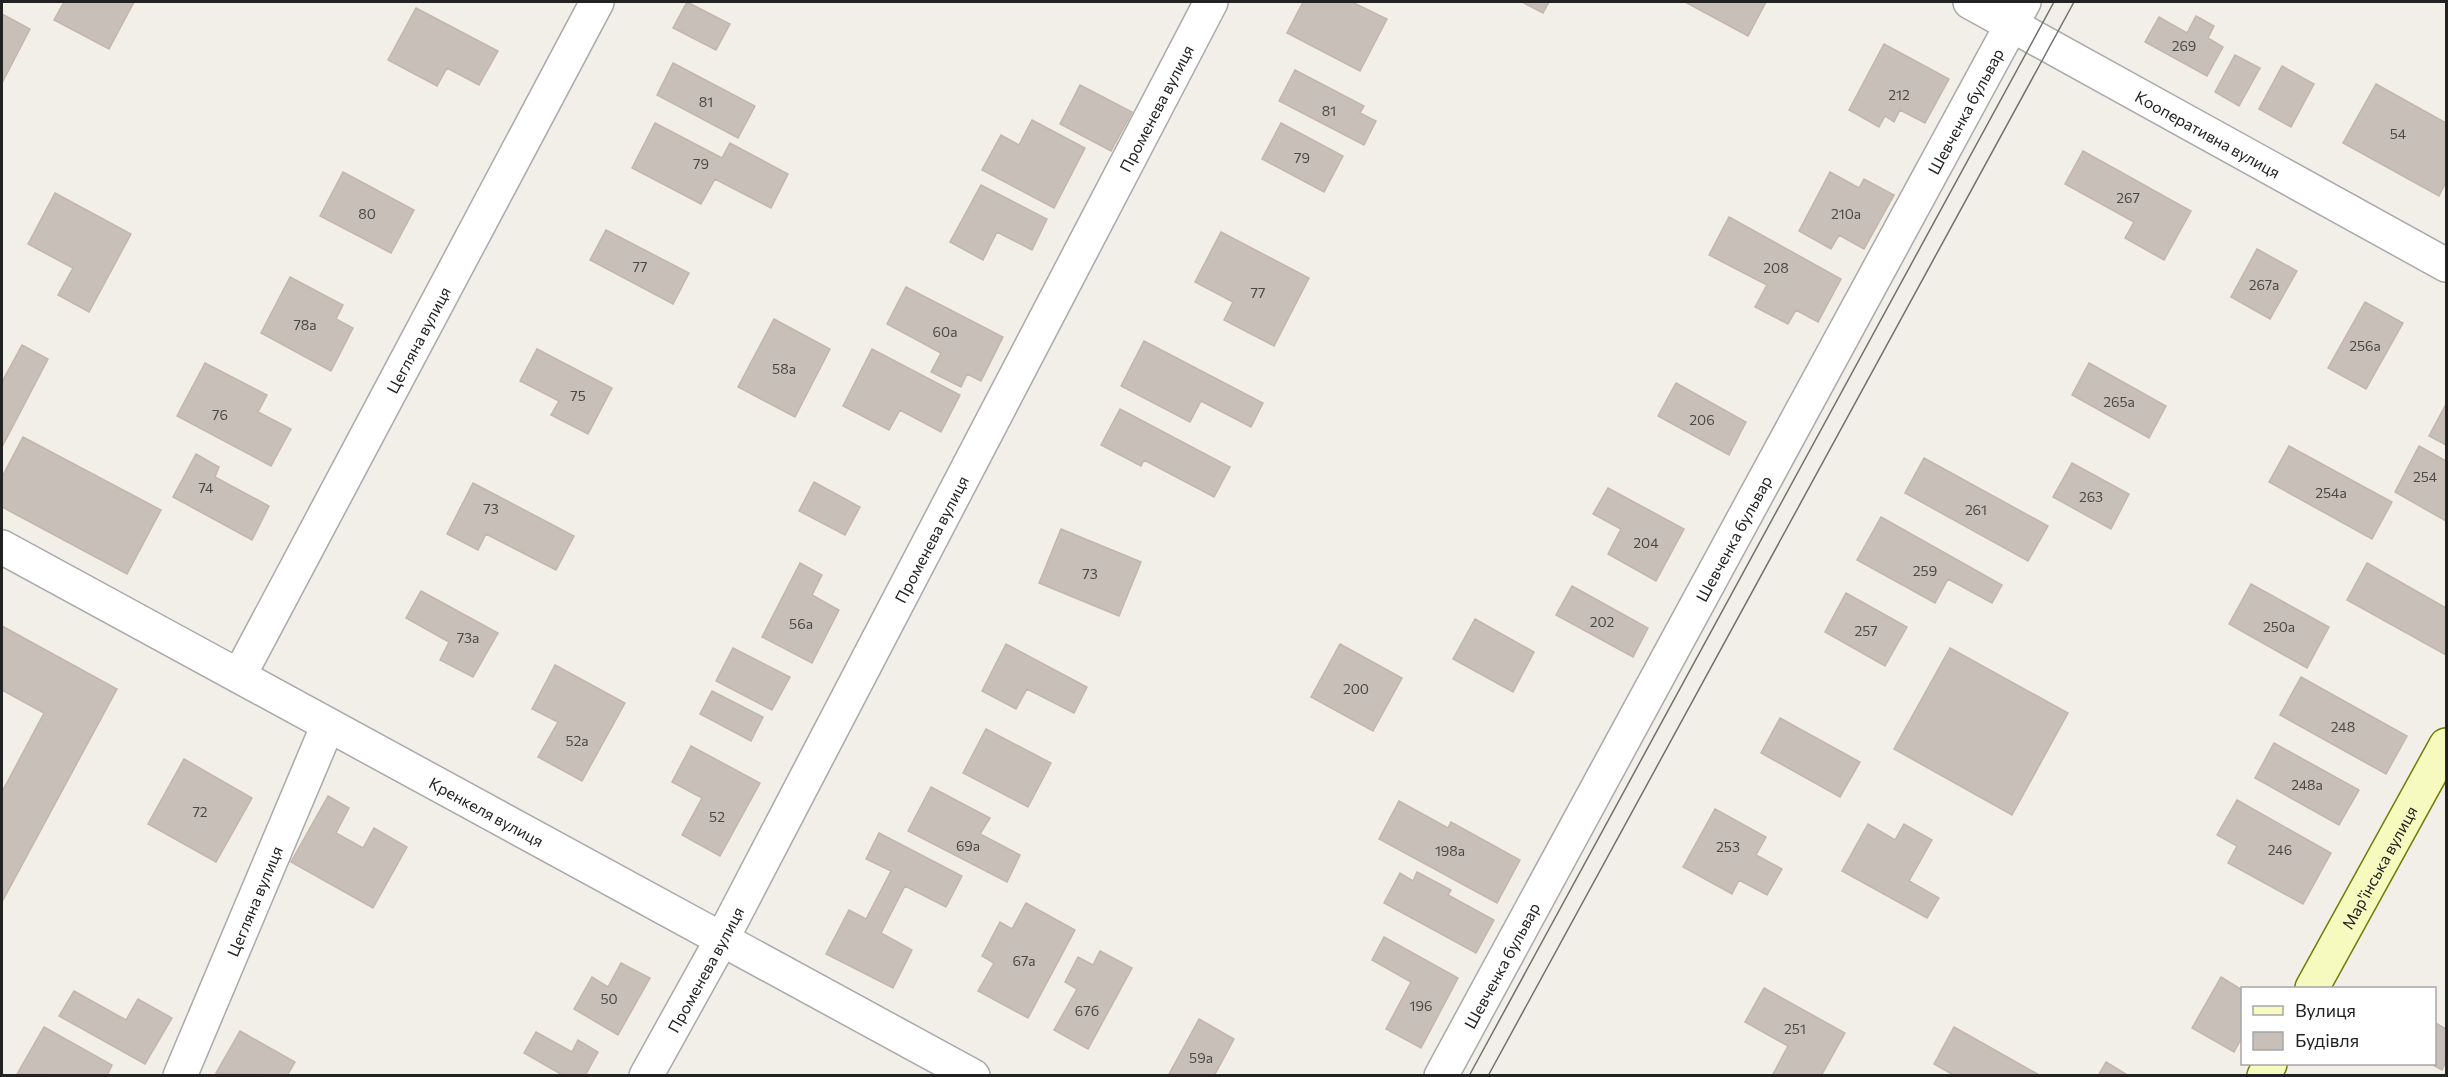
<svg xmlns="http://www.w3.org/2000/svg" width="2448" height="1077" font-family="Commissioner,sans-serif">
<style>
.building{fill:#c7bfb8;stroke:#c4b6ab;stroke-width:1.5}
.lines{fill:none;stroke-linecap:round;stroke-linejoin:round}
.street-casing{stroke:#a9a9a9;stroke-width:36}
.secondary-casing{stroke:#707d05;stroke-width:36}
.street{stroke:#fff;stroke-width:33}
.secondary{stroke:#f7fabf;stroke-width:33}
.tram{stroke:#707070;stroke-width:1.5}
.labels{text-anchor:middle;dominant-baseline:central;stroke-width:5;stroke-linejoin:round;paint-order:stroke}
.number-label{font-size:14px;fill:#4b4948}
.street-label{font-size:16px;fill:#222;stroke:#fff}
</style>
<rect width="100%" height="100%" fill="#f2efe9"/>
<path class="building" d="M64,2H134L109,49L54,20Z
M687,2L730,24L716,50L673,28Z
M1303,2H1352L1387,19L1360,71L1287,33Z
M1522,2H1549L1543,13Z
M1688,2H1766L1748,36L1687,3Z
M416,8L498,51L479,85L447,68L437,86L388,60Z
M2,14L30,29L2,83Z
M2196,16L2214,26L2208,38L2223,47L2207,76L2145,42L2159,17L2187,33Z
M1884,44L1949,79L1925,123L1900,110L1894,122L1885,116L1879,127L1849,110Z
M2235,55L2260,68L2239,106L2215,92Z
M673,63L755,106L738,138L657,95Z
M2282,66L2314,84L2291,127L2259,109Z
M1295,70L1364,106L1360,113L1376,121L1364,145L1279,101Z
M2376,84L2446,123V182L2439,196L2343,143Z
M1080,85L1132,112L1111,151L1060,124Z
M1032,120L1085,148L1054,208L982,170L1001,135L1019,145Z
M655,123L722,158L730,143L788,174L771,208L715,179L701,204L632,168Z
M1281,123L1343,156L1324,192L1262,159Z
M2083,151L2191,211L2164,260L2125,238L2134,222L2065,184Z
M343,172L414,210L391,253L320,216Z
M1830,172L1859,188L1864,179L1894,195L1864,249L1839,235L1831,249L1799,231Z
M981,185L1047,219L1032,250L997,232L983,260L950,242Z
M55,193L131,234L89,312L58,295L73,268L28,244Z
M1729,217L1841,279L1818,322L1796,310L1788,324L1755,307L1767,285L1709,255Z
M606,230L689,273L673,304L590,260Z
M1221,232L1309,278L1274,346L1224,320L1233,302L1195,282Z
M2257,249L2297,271L2270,319L2231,297Z
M290,277L343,305L336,319L353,328L331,371L261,333Z
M906,287L1003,337L981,381L967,374L961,387L931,372L941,353L887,324Z
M2365,302L2403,323L2366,389L2328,368Z
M774,319L830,349L795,417L738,387Z
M1144,341L1263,403L1251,427L1201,401L1190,422L1121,386Z
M22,345L48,359L2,447V382Z
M537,349L612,388L588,434L551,415L559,401L520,381Z
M872,349L960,395L941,432L900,410L889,430L843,406Z
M205,363L267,395L258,412L291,429L271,466L177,416Z
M2089,363L2166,406L2149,438L2072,395Z
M1676,383L1746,422L1729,455L1658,416Z
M2446,404V445L2429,436Z
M1120,409L1230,467L1214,497L1144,460L1141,466L1101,445Z
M23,437L161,510L127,574L2,507V477Z
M2289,446L2392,502L2372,539L2269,482Z
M2419,446L2446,461V521L2395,492Z
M196,454L219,467L215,477L269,506L252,540L173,497Z
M1924,458L2048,526L2028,561L1905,493Z
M2072,463L2129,494L2111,529L2053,497Z
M814,482L860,507L845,535L799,511Z
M473,483L574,536L556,570L486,534L478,550L447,534Z
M1608,488L1684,529L1656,581L1608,554L1621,529L1593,514Z
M1881,517L2002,585L1992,603L1948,579L1935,603L1857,560Z
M1061,529L1141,562L1119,616L1039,583Z
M800,563L822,575L812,595L839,610L812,663L762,637Z
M2367,563L2446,608V655L2347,600Z
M2251,584L2329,627L2307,668L2229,624Z
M1572,586L1648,628L1633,657L1556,615Z
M421,591L498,633L473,677L440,660L449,642L406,618Z
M1846,593L1907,627L1885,666L1825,632Z
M1475,619L1534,652L1513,692L1453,659Z
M2,626L117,689L2,902V792L44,713L2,690Z
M1006,644L1087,687L1074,713L1027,689L1016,709L982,691Z
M1340,644L1402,678L1373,731L1311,697Z
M733,648L790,677L772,710L716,681Z
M1950,648L2068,713L2012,815L1894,749Z
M555,665L625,703L582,781L538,757L558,722L532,709Z
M2301,677L2407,736L2386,774L2280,715Z
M712,691L763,717L751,741L700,714Z
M1780,718L1860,762L1840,797L1761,753Z
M986,729L1051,763L1028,807L963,773Z
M2274,743L2359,790L2339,825L2255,778Z
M691,746L760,783L720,856L682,835L702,798L672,782Z
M184,759L252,798L216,862L148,824Z
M931,787L990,818L980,834L1020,855L1007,882L908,831Z
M328,796L349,808L336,833L363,848L374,828L407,847L373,908L291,862Z
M2237,800L2331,853L2303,904L2228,863L2237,846L2217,835Z
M1399,801L1448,828L1451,822L1520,860L1497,903L1379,839Z
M1715,809L1766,837L1756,855L1782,869L1767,895L1739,880L1732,894L1683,867Z
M1868,824L1895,840L1904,824L1932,840L1909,881L1939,898L1927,918L1842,871Z
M879,833L962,876L946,907L905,886L881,933L912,950L893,988L826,954L849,910L866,919L891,871L866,859Z
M1417,872L1451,890L1448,895L1494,920L1476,953L1384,903L1400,873L1413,881Z
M1026,903L1075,930L1028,1018L978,991L994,963L982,956L1000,922L1012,929Z
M1384,937L1458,978L1421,1048L1386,1029L1411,982L1372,960Z
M1100,951L1132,968L1088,1049L1054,1030L1077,989L1065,982L1078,957L1093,965Z
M621,963L650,978L618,1035L574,1009L592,977L608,987Z
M2221,977L2242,990V1037L2234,1052L2192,1028Z
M1764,988L1845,1033L1821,1076H1772L1788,1046L1745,1022Z
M74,991L126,1020L138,999L172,1018L145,1064L59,1016Z
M1199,1019L1234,1039L1214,1076H1168Z
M2434,1022L2446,1029V1061L2442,1070L2431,1064H2434Z
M44,1027L112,1065L107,1076L17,1074Z
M1954,1027L2041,1076H1955L1934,1064Z
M240,1031L295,1062L287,1076L216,1073Z
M536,1032L572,1052L578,1040L598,1052L585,1076H564L524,1053Z
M2106,1062L2129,1076H2098Z"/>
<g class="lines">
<g class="street-casing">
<g id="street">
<path id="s1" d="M1970,2L2446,265"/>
<path id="s2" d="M2,547L973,1076"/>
<path id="s3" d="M239,676L597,2"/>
<path id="s4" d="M180,1076L328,725"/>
<path id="s5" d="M646,1076L722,939L1211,2"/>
<path id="s6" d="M1441,1076L2024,2"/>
</g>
</g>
<g class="secondary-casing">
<g id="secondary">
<path id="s7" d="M2312,988L2446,745"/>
<path d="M2264,1076L2270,1064"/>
</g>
</g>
<use href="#street" class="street"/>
<use href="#secondary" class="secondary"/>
<path class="tram" d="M1469,1076L2054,2
M1488,1076L2074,2"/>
</g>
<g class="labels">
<g class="number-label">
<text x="2184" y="45">269</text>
<text x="1899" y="94">212</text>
<text x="706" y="101">81</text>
<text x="1329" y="110">81</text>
<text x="2398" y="133">54</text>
<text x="1302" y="157">79</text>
<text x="701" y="163">79</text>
<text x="2128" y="197">267</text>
<text x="367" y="213">80</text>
<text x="1846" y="213">210а</text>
<text x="640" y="266">77</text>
<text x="1776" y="267">208</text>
<text x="2264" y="284">267а</text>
<text x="1258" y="292">77</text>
<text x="305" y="324">78а</text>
<text x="945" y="331">60а</text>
<text x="2365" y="345">256а</text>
<text x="784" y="368">58а</text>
<text x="578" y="395">75</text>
<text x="2119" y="401">265а</text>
<text x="220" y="414">76</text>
<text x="1702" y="419">206</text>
<text x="2425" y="476">254</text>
<text x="206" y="487">74</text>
<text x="2331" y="492">254а</text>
<text x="2091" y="496">263</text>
<text x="491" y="508">73</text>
<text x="1976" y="509">261</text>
<text x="1646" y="542">204</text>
<text x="1925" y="570">259</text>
<text x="1090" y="573">73</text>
<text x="1602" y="621">202</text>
<text x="801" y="623">56а</text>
<text x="2279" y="626">250а</text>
<text x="1866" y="630">257</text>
<text x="468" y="637">73а</text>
<text x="1356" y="688">200</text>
<text x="2343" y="726">248</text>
<text x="577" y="740">52а</text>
<text x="2307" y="784">248а</text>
<text x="200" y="811">72</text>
<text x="717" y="816">52</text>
<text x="968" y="845">69а</text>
<text x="1728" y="846">253</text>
<text x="2280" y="849">246</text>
<text x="1450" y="850">198а</text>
<text x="1024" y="960">67а</text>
<text x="609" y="998">50</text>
<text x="1421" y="1005">196</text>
<text x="1087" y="1010">67б</text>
<text x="1795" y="1028">251</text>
<text x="1201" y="1057">59а</text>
</g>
<g class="street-label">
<text stroke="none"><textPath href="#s5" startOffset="1094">Променева вулиця</textPath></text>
<text stroke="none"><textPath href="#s6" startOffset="1098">Шевченка бульвар</textPath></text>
<text stroke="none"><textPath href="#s1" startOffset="272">Кооперативна вулиця</textPath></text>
<text stroke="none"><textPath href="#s3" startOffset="381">Цегляна вулиця</textPath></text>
<text stroke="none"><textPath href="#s6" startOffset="612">Шевченка бульвар</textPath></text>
<text stroke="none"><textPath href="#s5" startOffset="608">Променева вулиця</textPath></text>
<text stroke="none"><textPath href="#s2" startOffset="552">Кренкеля вулиця</textPath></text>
<text stroke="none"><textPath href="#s7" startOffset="138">Мар'їнська вулиця</textPath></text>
<text stroke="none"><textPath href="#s4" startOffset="190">Цегляна вулиця</textPath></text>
<text stroke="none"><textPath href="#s6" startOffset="126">Шевченка бульвар</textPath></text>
<text stroke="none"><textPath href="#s5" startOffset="122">Променева вулиця</textPath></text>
</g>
</g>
<rect width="2448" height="1077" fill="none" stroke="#222222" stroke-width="6"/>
<rect x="2241" y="987" width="195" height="78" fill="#ffffff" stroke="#a7a7a7" stroke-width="1.5"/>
<rect x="2253" y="1006" width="30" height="9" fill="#f7fabf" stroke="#a7a7a7" stroke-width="1.5"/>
<text x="2295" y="1017" font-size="18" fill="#222222">Вулиця</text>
<rect x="2253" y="1032" width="30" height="18" fill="#c7bfb8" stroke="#a7a7a7" stroke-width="1.5"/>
<text x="2295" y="1047" font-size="18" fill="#222222">Будівля</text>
</svg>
